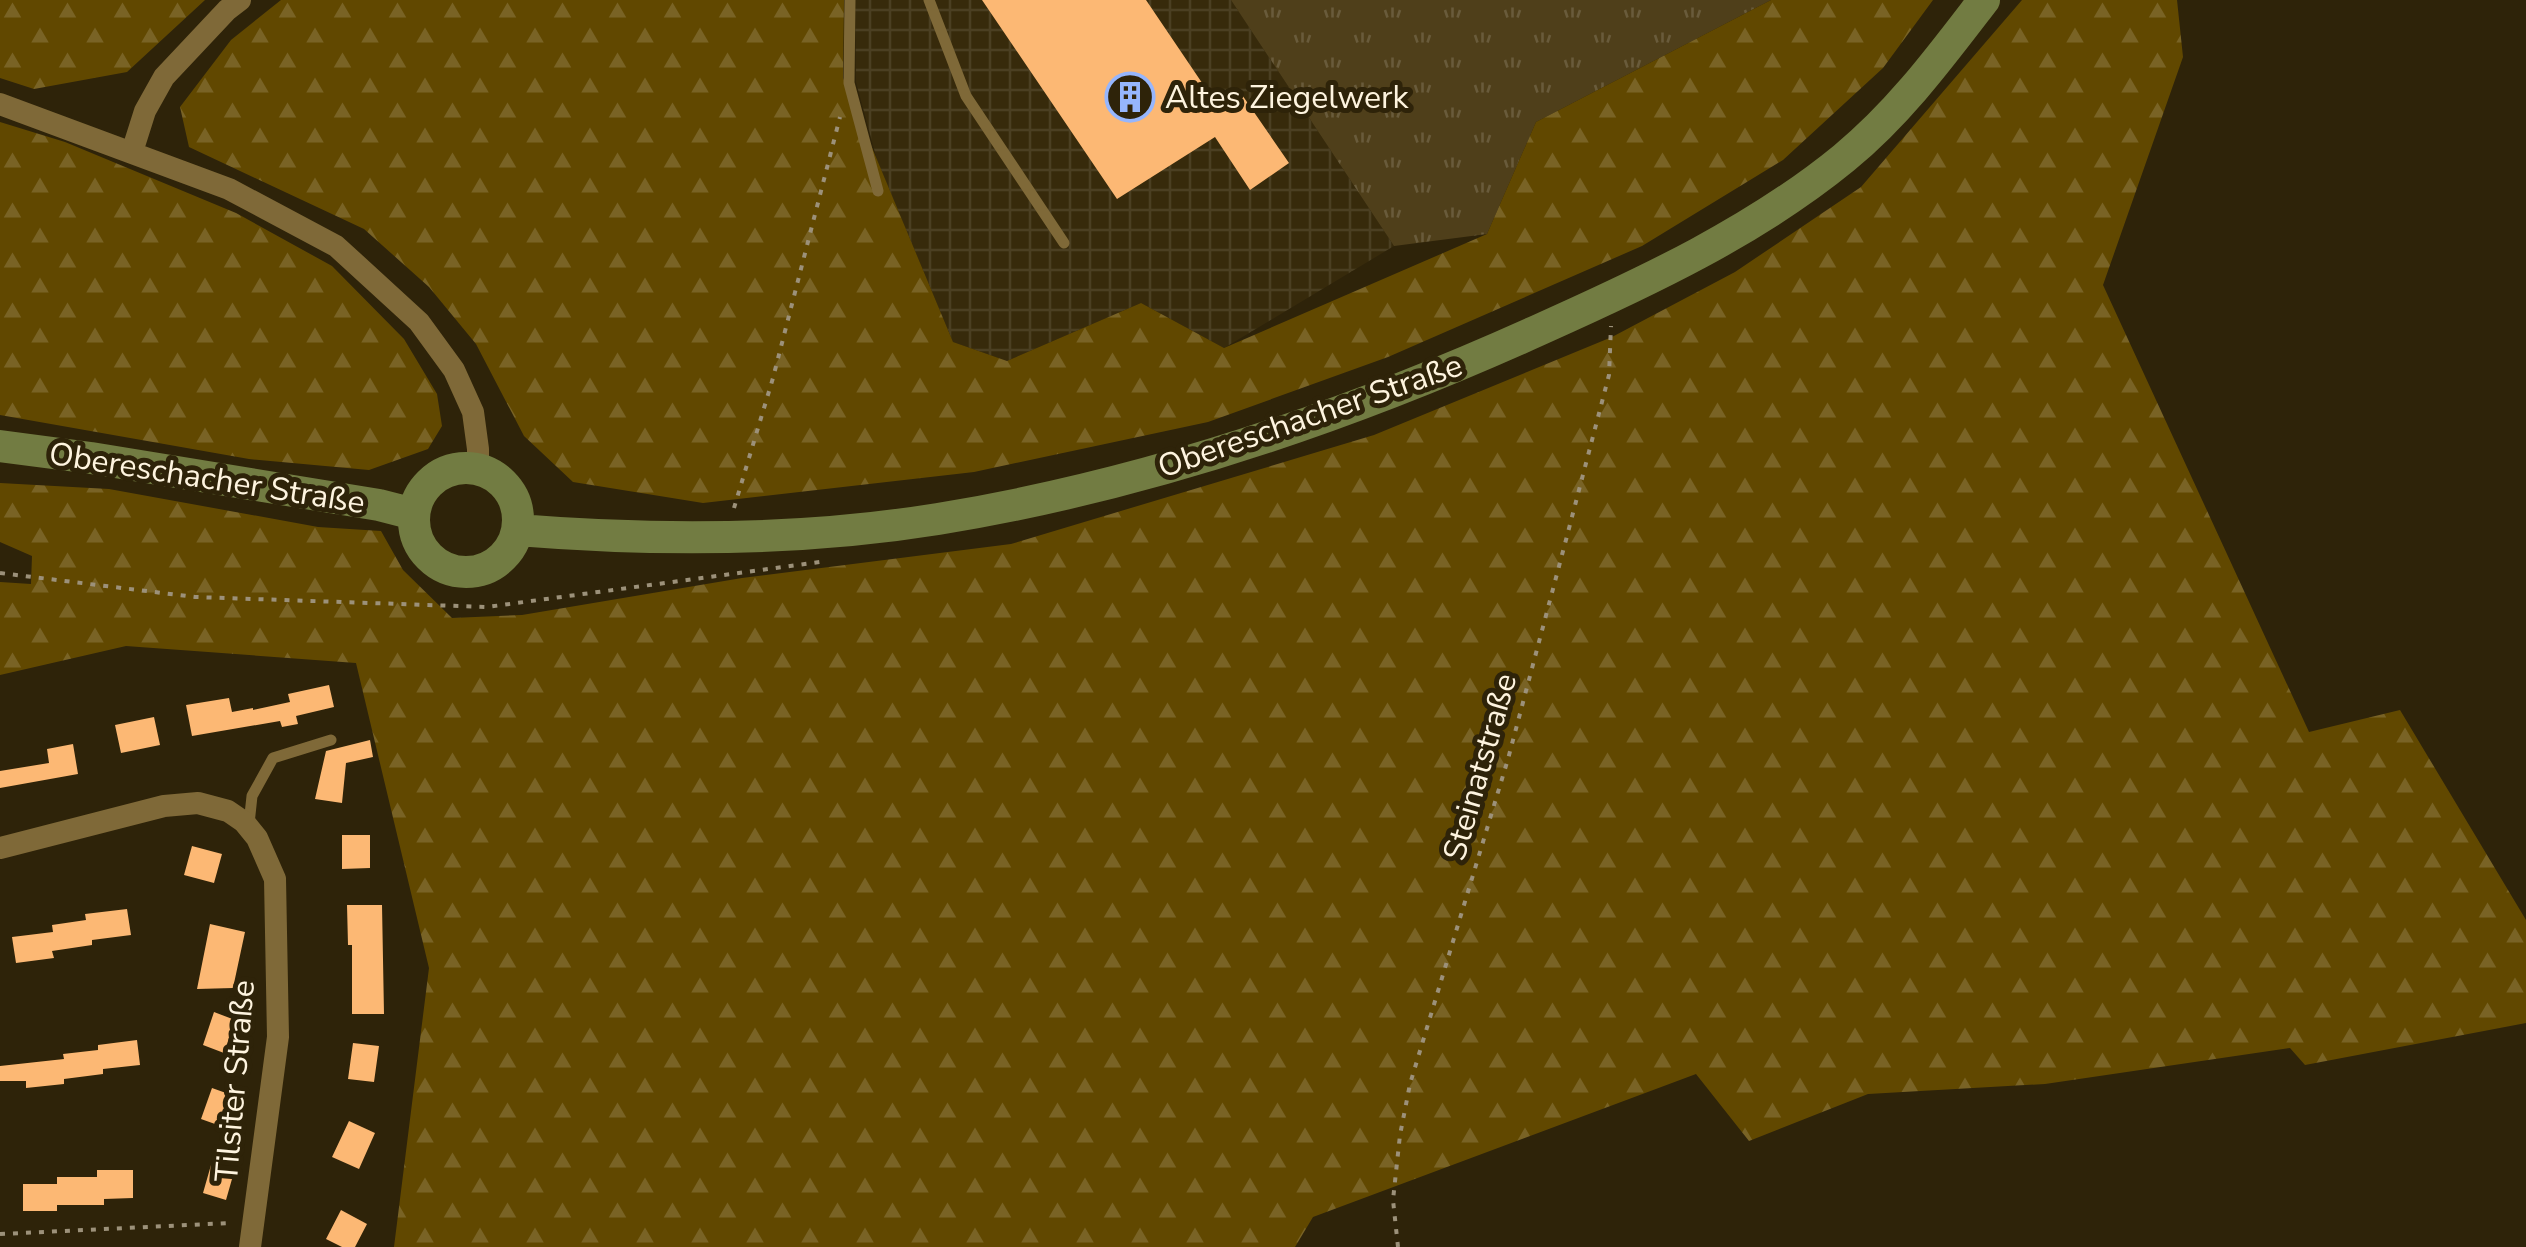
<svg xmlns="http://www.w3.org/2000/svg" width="2526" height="1247" font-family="'Nunito Sans',sans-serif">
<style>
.industrial{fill:url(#industrial-grid)}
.grass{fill:url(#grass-tufts)}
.forest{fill:url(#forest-firs)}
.building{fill:#fcb874}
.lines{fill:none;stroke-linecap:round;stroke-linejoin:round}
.path{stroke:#9c917a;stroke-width:4;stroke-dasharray:5 8;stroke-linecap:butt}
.lane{stroke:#7f6938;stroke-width:11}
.street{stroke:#7f6938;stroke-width:22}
.secondary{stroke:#727c42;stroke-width:32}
.labels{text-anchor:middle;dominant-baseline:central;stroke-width:10;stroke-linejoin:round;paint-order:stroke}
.poi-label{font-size:32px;fill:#fef4df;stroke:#2e2309;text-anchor:start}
.street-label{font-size:32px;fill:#fef4df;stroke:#2e2309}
</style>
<defs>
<pattern id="industrial-grid" width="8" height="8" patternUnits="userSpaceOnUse" patternTransform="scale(2.5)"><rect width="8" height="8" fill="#372a0b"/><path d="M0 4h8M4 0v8" fill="none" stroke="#4b3f22"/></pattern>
<pattern id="grass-tufts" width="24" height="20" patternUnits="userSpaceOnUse" patternTransform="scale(2.5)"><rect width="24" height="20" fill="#4f3f1a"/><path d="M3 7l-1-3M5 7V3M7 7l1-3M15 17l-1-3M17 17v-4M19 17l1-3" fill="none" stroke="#695b3b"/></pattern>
<pattern id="forest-firs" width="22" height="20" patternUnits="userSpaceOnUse" patternTransform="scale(2.5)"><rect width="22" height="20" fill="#614800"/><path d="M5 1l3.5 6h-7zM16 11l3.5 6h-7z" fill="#796325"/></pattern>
</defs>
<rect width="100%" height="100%" fill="#2e2309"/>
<path class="industrial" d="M855,0H1231L1394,246L1224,348L1141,303L1007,361L953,342L877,160L856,82Z"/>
<path class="grass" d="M1231,0H1771L1536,122L1487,234L1394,246Z"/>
<path class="forest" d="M0,0H205L127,72L34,89L0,78Z
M281,0H844L843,78L953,342L1007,361L1141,303L1224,348L1487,234L1536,122L1771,0H1933L1883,68L1783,160L1642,246L1388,357L1208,422L974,472L703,503L573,482L524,436L476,344L429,287L364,229L189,147L180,107L231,40Z
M2022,0H2177L2183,57L2103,285L2309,732L2400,710L2526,920V1023L2305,1065L2290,1048L2045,1084L1868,1094L1749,1141L1696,1074L1313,1217L1295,1247H394L429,968L356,663L126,646L0,675V582L31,584L32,556L0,542V483L109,489L318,527L381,531L403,570L452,618L522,615L742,578L1011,544L1374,435L1612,337L1735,272L1861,187Z
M0,122L65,142L236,213L332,266L404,339L437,394L442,426L428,449L369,470L249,459L0,415Z"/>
<path class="building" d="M982,0H1146L1217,105L1238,89L1289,163L1250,190L1215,137L1117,199Z
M329,685L334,707L296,716L298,724L282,727L280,721L192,736L186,705L229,698L232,712L253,708V710L290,702L288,694Z
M154,717L160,745L121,753L115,725Z
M370,740L373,757L346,763L342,803L315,799L326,751Z
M73,744L78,774L0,788V771L49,763L47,749Z
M342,835H370V868L342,869Z
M192,846L222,854L214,883L184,875Z
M347,905H382L384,1014H352V945H348Z
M127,909L131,935L92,940V945L52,951L54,958L16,963L12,937L53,932L52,925L86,920L85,914Z
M210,924L245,932L233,988L197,989Z
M214,1012L235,1020L224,1053L203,1045Z
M137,1040L140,1065L103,1069V1074L64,1079V1084L26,1088V1081H0V1066L64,1059L63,1054L98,1050V1045Z
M353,1043L379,1046L374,1082L348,1079Z
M212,1088L240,1098L229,1129L201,1119Z
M349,1121L375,1133L359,1169L332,1157Z
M211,1165L234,1172L226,1200L203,1193Z
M97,1170H133V1198L104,1199V1205H57V1211H23V1184H57V1177H97Z
M341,1210L367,1224L355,1247H342L326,1239Z"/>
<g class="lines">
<path class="path" d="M734,508L773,378L840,117
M0,573L195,597L487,607L820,562
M0,1234L230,1223
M1398,1247L1393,1200L1400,1135L1410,1084L1508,759L1567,536L1609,375L1611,326"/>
<path class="lane" d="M850,0L849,83L878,191
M929,0L966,96L1064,243
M249,824L252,796L273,758L331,740"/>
<path class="street" d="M0,104L229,189L336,246L419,322L454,370L473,412L478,449V470
M132,152L145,111L164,77L227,10L240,0
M0,848L164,806L198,803L228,811L244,822L257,838L275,879L278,1037L250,1247"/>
<path class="secondary" d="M0,446L91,458L379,505L414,514
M414 520a52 52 0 1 1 104 0a52 52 0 1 1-104 0Z
M517,530C654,541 802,541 938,519C1147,485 1349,416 1541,329C1646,282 1755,231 1844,158C1899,113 1941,56 1984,0"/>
</g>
<defs>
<g id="building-ring" transform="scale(2.5)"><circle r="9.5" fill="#2e2309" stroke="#96b6fd" stroke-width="1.5"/><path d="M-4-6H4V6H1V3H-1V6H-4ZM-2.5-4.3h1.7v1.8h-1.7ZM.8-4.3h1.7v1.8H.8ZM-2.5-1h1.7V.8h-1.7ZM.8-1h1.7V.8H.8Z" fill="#96b6fd"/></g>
</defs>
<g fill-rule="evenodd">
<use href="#building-ring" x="1130" y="97"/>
</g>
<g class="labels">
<g class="poi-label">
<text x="1165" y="97">Altes Ziegelwerk</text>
</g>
<g class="street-label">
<text transform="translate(1310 416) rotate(-19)">Obereschacher Straße</text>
<text transform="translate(207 478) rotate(9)">Obereschacher Straße</text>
<text transform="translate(1480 767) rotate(-74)">Steinatstraße</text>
<text transform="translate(235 1081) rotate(-85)">Tilsiter Straße</text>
</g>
</g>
</svg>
